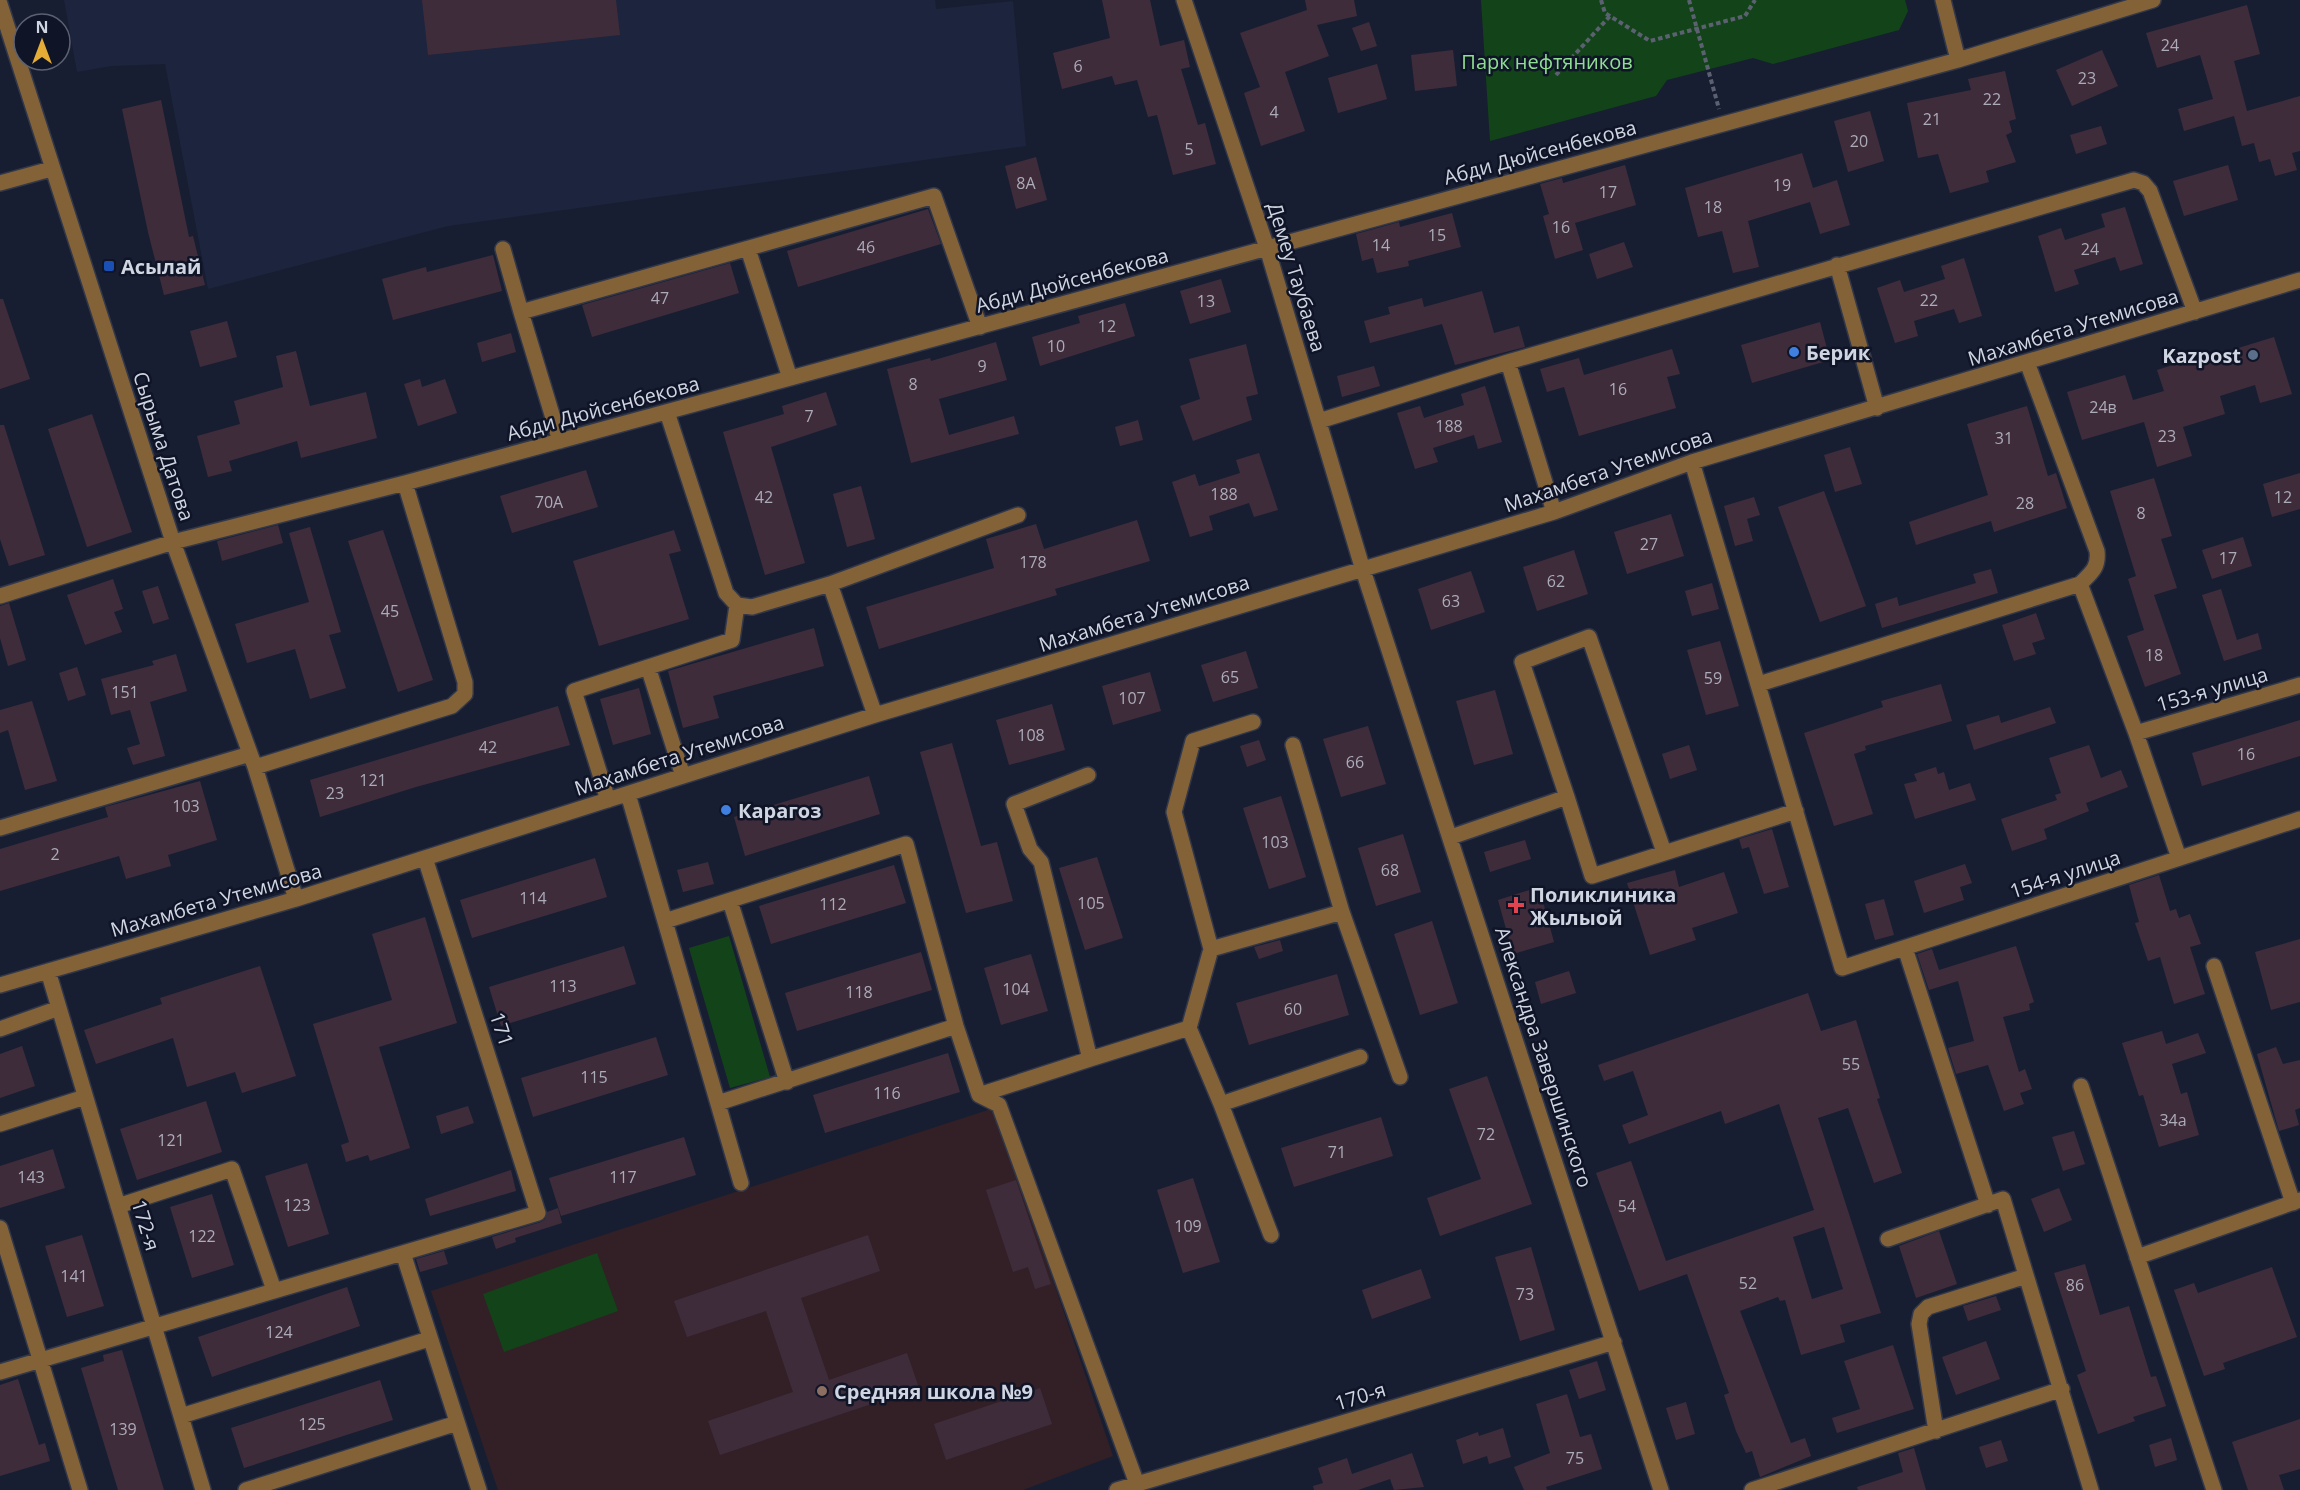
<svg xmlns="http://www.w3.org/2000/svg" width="2300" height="1490" font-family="'Open Sans',sans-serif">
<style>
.built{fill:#1d243d}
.education{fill:#322026}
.green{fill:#134419}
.building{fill:#3f2c3b;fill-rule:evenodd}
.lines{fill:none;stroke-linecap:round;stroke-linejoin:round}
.minor-casing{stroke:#32384a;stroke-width:18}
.path{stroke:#5c6172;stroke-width:4;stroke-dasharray:4.5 3;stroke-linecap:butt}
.minor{stroke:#846237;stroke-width:15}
.transit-dot{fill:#1a4fb4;stroke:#0f1427;stroke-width:2}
.shop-dot{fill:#3f7fe0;stroke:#0f1427;stroke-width:2}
.service-dot{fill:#5c6f8a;stroke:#0f1427;stroke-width:2}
.health-dot{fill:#e0444e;stroke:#0f1427;stroke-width:2}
.education-dot{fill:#8d6e63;stroke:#0f1427;stroke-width:2}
.labels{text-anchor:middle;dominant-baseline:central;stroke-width:5;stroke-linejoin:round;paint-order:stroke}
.number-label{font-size:16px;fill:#acabb8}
.park-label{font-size:20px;fill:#8edf91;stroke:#0f1427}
.street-label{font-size:20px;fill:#d0d5e2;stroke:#0f1427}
.poi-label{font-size:20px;font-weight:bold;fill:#d0d5e2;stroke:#0f1427;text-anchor:start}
</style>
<rect width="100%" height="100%" fill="#181e31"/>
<path class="built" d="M64,0H935L936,9L1013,1L1026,146L448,226L208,289L165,64L111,66L77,72Z"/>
<path class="education" d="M994,1108L1113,1456L1023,1490H498L431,1291Z"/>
<path class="green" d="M1481,0H1905L1908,11L1899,30L1773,64L1753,58L1667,80L1656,96L1490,141Z
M729,936L770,1077L730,1088L689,948Z
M597,1253L618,1311L504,1352L483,1294Z"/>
<path class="building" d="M422,0H616L620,35L428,55Z
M1102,0H1150L1160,46L1184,40L1190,67L1181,69L1198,125L1205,123L1216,164L1173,175L1157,115L1148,117L1137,80L1115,85L1112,76L1062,89L1053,53L1110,38Z
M1305,0H1354L1357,16L1317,25L1329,56L1285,72L1305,131L1261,146L1244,93L1260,87L1240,33L1307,10Z
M2247,5L2260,54L2234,61L2247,111L2300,96V151L2292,153L2297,170L2275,176L2270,159L2259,162L2254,143L2242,146L2234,116L2184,131L2178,109L2213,99L2200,55L2157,68L2146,33Z
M1369,22L1377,46L1361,51L1352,28Z
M1453,50L1457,86L1415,91L1411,55Z
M2102,50L2118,86L2072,106L2056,70Z
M1377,64L1387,99L1338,113L1328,78Z
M2005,71L2016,119L2009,121L2012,132L2006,135L2016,162L1986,171L1989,182L1950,193L1938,154L1918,158L1907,103L1971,90L1968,79Z
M161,100L189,237L193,236L205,285L164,295L148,232L122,109Z
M1870,111L1884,161L1848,172L1834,121Z
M2101,126L2107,144L2076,154L2070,135Z
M1802,153L1813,188L1837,180L1850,225L1820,234L1810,202L1748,221L1759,267L1733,273L1722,231L1698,237L1685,188Z
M1036,157L1047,200L1016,209L1005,166Z
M1625,165L1636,205L1575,223L1583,250L1555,259L1543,216L1549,214L1540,184L1562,178L1563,183Z
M2228,165L2238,200L2184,216L2173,181Z
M2125,207L2143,264L2120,271L2115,257L2074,270L2079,284L2055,292L2038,236L2061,228L2065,240L2105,227L2101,214Z
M928,209L941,244L798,287L787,251Z
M1452,213L1461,247L1408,261L1409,266L1377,273L1373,258L1362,261L1356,234L1399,222L1400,227Z
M1624,242L1633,267L1597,279L1589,254Z
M493,255L502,291L393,320L382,279L426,267L427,272Z
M1964,258L1982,316L1959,323L1954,309L1914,321L1918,336L1895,343L1877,288L1900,280L1904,292L1945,279L1941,266Z
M730,263L739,293L592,337L582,305Z
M1221,279L1231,312L1190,324L1180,291Z
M1482,291L1494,333L1519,326L1525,347L1455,365L1442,324L1370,343L1364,321L1390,314L1388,307L1422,298L1424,307Z
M0,299H3L30,379L0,389Z
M1125,303L1135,336L1040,366L1032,337L1080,323L1078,316Z
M227,321L237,357L200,367L190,331Z
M1820,322L1830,360L1752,383L1741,345Z
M511,333L516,352L482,362L477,343Z
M2274,337L2292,394L2260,403L2255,385L2220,396L2225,414L2183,427L2192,456L2157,467L2144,422L2082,440L2067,392L2125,375L2133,400L2164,391L2157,370L2179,363L2180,366Z
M996,342L1007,380L939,399L949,435L1014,416L1019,434L911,463L887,369L930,358L931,361Z
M1246,344L1258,394L1246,397L1252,420L1193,441L1180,406L1200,399L1189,359Z
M1672,349L1680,374L1667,377L1676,408L1579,436L1564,387L1547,392L1540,369L1579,358L1584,375Z
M296,351L310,406L366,392L377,438L301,458L297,441L229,461L232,471L208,477L197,436L240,424L234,401L283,387L276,356Z
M1374,366L1380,386L1342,397L1337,376Z
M420,379L422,387L445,379L457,413L418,426L404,384Z
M1485,386L1502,442L1478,449L1474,435L1433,448L1438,462L1415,469L1397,413L1420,406L1424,418L1464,405L1461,394Z
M826,392L837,425L771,447L805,563L765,575L723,432L784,414L782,406Z
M2027,406L2048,476L2056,473L2067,508L1994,532L1991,521L1916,545L1909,522L1988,495L1967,424Z
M92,414L132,532L87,547L48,429Z
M1138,420L1143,440L1120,446L1115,427Z
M0,425H4L45,555L9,566L0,539Z
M1850,447L1862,484L1835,492L1824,455Z
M1259,453L1278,510L1254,517L1249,503L1209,516L1213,530L1190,537L1172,482L1195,474L1199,486L1240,473L1236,460Z
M586,470L598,507L512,533L500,496Z
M2300,473V509L2272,517L2263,484Z
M2154,478L2172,536L2161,539L2177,588L2154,595L2181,674L2145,687L2127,636L2144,630L2128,579L2136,576L2110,491Z
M861,486L875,539L847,547L833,494Z
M1824,491L1866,606L1820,622L1778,507Z
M1754,497L1760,515L1747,519L1753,541L1735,546L1724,506Z
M1671,514L1684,556L1627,574L1614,532Z
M1137,520L1150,561L1055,589L1057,595L879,649L866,607L994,568L986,539L1036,524L1044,549Z
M278,525L283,543L222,561L217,541Z
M310,527L341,632L329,635L346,688L310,699L295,649L247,663L235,624L309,602L289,533Z
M383,530L433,680L398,692L348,541Z
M674,530L681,551L669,554L689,619L599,646L573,561Z
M2243,537L2252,566L2212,579L2202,550Z
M1574,550L1588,594L1537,611L1523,567Z
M1991,569L1998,593L1882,628L1875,604L1897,597L1899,606L1976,583L1973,574Z
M1471,571L1485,612L1431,630L1418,589Z
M113,579L123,609L114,612L122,632L85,645L67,595Z
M1712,583L1719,609L1692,616L1685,591Z
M158,586L169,619L153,624L142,591Z
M2221,589L2237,640L2258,633L2262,649L2224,661L2202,595Z
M9,603L26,660L8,666L0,638V606Z
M2036,613L2045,639L2032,643L2036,654L2014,661L2002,625Z
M814,628L824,666L713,696L719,718L683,728L668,671Z
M1720,641L1739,706L1706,715L1687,650Z
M1246,651L1258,688L1213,702L1201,665Z
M176,654L187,691L150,702L165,756L133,765L127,748L140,744L130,710L111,715L101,679L154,665L152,661Z
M77,667L86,695L68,701L59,673Z
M1150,672L1161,711L1113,725L1102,686Z
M1941,684L1952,721L1865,746L1866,750L1854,754L1873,814L1834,826L1804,733L1883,707L1881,701Z
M639,688L651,734L613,745L600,699Z
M1495,690L1513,754L1474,765L1456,701Z
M32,701L57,781L25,790L8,730L0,733V710Z
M1052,704L1065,750L1009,765L996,720Z
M558,706L570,745L416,787L320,817L310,780Z
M2050,707L2056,723L1974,750L1966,725L1999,715L2001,723Z
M2300,720V756L2202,786L2192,753Z
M1368,726L1386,784L1341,797L1323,739Z
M1259,740L1266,760L1247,767L1240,746Z
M952,743L981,846L997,842L1013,901L966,913L920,752Z
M1689,745L1697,770L1670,779L1662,754Z
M2089,745L2101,778L2121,770L2128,787L2086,803L2089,811L2044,829L2047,839L2012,851L2001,819L2057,800L2055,795L2061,793L2049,758Z
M1936,767L1938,774L1944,772L1949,790L1970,783L1976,800L1915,819L1904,784L1917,781L1914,774Z
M869,776L880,814L745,856L734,817Z
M200,781L217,840L168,855L171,866L126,879L119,856L0,891V849L108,817L105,807Z
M1281,796L1306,877L1269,889L1243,808Z
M1772,829L1789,887L1764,894L1749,847L1742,849L1739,839Z
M1403,834L1421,892L1376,906L1358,848Z
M1525,840L1531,859L1490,872L1484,852Z
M1097,857L1123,938L1085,950L1059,868Z
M595,858L607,897L472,938L460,900Z
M708,862L714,884L683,892L677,870Z
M1965,864L1972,883L1960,887L1964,900L1924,913L1914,881Z
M894,865L906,903L771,944L759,906Z
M1675,870L1679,887L1724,872L1738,913L1692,928L1696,940L1650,955L1627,883Z
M2159,875L2170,911L2176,909L2179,918L2190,914L2201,944L2190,947L2205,994L2174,1004L2160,957L2148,961L2135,923L2139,922L2129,885Z
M1539,887L1554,942L1513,954L1498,900Z
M1884,899L1894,935L1875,940L1865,904Z
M425,917L457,1023L379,1047L410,1148L370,1161L368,1155L346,1162L341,1145L349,1142L313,1024L392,1000L372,934Z
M1432,921L1458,1003L1420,1015L1394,934Z
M2300,939V1002L2271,1010L2255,952Z
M1280,940L1283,951L1259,959L1254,947Z
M624,946L636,984L501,1026L489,987Z
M2016,946L2034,1002L2029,1004L2030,1010L2003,1017L2019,1072L2025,1069L2032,1089L2020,1093L2024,1104L2004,1111L1988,1065L1956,1074L1948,1048L1974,1041L1958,981L1929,990L1917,954L1932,949L1939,970Z
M921,952L932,990L797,1031L785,993Z
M1031,954L1048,1011L1001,1025L984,968Z
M260,966L296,1076L242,1093L235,1072L187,1087L173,1038L96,1064L84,1030L162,1004L160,998Z
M1569,971L1576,993L1541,1004L1535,982Z
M1337,974L1349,1015L1249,1045L1236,1003Z
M1808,993L1821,1031L1856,1020L1880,1098L1877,1099L1902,1173L1874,1183L1848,1108L1818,1118L1881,1313L1840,1325L1845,1342L1801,1355L1785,1300L1780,1301L1778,1297L1740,1311L1791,1443L1805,1438L1811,1456L1760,1477L1752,1451L1746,1453L1736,1431L1724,1395L1729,1393L1687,1274L1639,1291L1596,1173L1631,1161L1666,1261L1814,1210L1779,1104L1725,1124L1721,1111L1629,1144L1622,1125L1648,1115L1633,1071L1604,1081L1598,1065ZM1824,1227L1843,1289L1812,1299L1793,1237Z
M2162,1031L2166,1044L2198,1033L2206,1053L2172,1064L2181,1094L2187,1092L2199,1135L2159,1147L2143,1095L2139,1096L2122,1043Z
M656,1037L668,1075L533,1117L521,1078Z
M22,1046L35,1086L0,1098V1054Z
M2276,1047L2283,1064L2300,1060V1108L2295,1110L2299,1125L2279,1131L2257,1054Z
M948,1053L960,1092L825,1133L813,1095Z
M1487,1076L1532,1204L1440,1236L1427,1198L1481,1179L1449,1089Z
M206,1101L222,1152L137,1180L120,1129Z
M468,1106L474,1123L441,1134L436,1116Z
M1381,1117L1393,1156L1294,1187L1281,1148Z
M2074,1131L2085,1164L2063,1171L2052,1137Z
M684,1137L696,1175L561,1216L549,1178Z
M53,1149L65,1188L0,1208V1166Z
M307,1163L329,1234L288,1247L265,1176Z
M511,1170L516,1191L430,1216L425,1199Z
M1193,1178L1220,1262L1183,1273L1157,1190Z
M1016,1180L1051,1284L1035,1289L1028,1267L1013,1272L986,1190Z
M2059,1188L2072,1220L2044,1232L2031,1199Z
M212,1194L234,1265L192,1278L170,1207Z
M558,1208L562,1223L515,1238L516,1242L496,1249L492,1237L541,1222L545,1219L547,1212Z
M1939,1231L1957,1284L1916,1298L1899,1246Z
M82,1235L104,1306L67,1317L45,1246Z
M868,1235L880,1271L801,1298L829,1380L907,1353L919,1388L720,1455L708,1421L793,1392L766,1311L687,1337L674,1301Z
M1531,1247L1555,1330L1520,1341L1495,1257Z
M444,1251L448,1264L420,1272L416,1259Z
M2085,1264L2100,1315L2129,1306L2151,1377L2156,1376L2166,1406L2133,1417L2135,1421L2098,1434L2077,1375L2086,1371L2054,1273Z
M2272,1267L2297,1337L2223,1363L2225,1369L2204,1376L2174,1290L2194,1283L2198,1293Z
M1421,1269L1431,1298L1372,1319L1362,1290Z
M347,1287L360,1326L212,1377L198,1337Z
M1996,1296L2001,1310L1968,1321L1963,1306Z
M1986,1341L2000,1379L1956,1395L1942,1357Z
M1893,1345L1914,1409L1837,1433L1832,1418L1860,1409L1844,1361Z
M122,1350L164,1490H118L81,1368L104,1361L103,1355Z
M1597,1361L1606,1390L1579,1399L1569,1370Z
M18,1379L39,1445L45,1443L50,1461L0,1476V1385Z
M380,1380L393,1420L244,1468L231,1428Z
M1040,1388L1052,1424L946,1460L934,1424Z
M1567,1394L1580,1437L1591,1434L1602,1469L1546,1487L1547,1490H1524L1514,1467L1550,1453L1536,1404Z
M1686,1402L1695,1434L1676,1440L1666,1408Z
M2300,1419V1469L2279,1475L2284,1490H2248L2232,1442Z
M1503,1428L1511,1457L1489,1464L1487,1456L1463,1464L1456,1440L1478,1432L1479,1436Z
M2171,1438L2177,1460L2155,1467L2149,1445Z
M2001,1440L2008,1461L1986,1468L1979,1447Z
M1914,1448L1926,1490H1858L1857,1487L1903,1472L1898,1453Z
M1412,1453L1424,1487L1394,1490L1390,1479L1358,1490H1314L1313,1486L1323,1483L1318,1468L1347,1458L1352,1474Z"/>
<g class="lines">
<g class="minor-casing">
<path id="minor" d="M1184,0L1267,248L1363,570L1661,1490
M1943,0L1958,60
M0,4L173,542L255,767L296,899
M0,183L51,169
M503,249L521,312
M748,249L790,378
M1837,265L1877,408
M1508,362L1554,512
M667,412L726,593L737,605L752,607L830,584L1018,515
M1319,421L1508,362L2134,180L2143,183L2150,191L2195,312
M560,441L521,312L934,196L980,327
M1692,462L1842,968L2300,819
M830,584L875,715
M2080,584L2136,733L2179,858
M0,596L173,542L405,483L1958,60L2153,0
M648,667L683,776
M1759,684L2080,584C2091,573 2099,568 2097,551L2027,362
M2136,733L2300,685
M1293,745L1342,912L1400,1077
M255,767L452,706L465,694V682L405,483
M628,794L741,1183
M1567,797L1522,662L1589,637L1664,852
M608,800L574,691L732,640L737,605
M0,828L250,754
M1451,837L1567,797L1592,876L1796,811
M730,901L787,1082
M665,921L906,844L956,1026L979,1095L1090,1059L1041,862L1030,849L1014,804L1088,775
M1905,948L1988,1205
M1211,949L1342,912
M2214,966L2293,1203
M48,971L203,1490
M0,985L296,899L875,715L1554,512L1692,462L2300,280
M1189,1028L1211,949L1174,812L1193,741L1253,722
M0,1029L59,1008
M1090,1059L1189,1028L1221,1104L1271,1235
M2081,1086L2214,1490
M979,1095L999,1105L1137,1484
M718,1103L956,1026
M1221,1104L1360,1057
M0,1124L85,1097
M118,1206L232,1169L274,1290
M0,1228L80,1490
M1888,1239L2003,1199L2091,1490
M403,1253L479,1490
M2137,1257L2300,1200
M0,1372L538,1213L425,858
M181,1416L429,1339
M1936,1431L1919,1324L1921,1314L1928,1307L2026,1276
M246,1490L457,1423
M1117,1490L1614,1342
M1752,1490L2062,1389"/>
</g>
<path class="path" d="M1601,0L1605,13L1650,41L1745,16L1755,0
M1689,0L1719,109
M1556,75L1610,16"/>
<use href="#minor" class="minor"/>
</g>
<rect class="transit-dot" x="103" y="260" width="12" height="12" rx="3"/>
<g class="shop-dot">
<circle cx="1794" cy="352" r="6"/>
<circle cx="726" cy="810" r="6"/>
</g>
<circle class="service-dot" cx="2253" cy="355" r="6"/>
<path class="health-dot" d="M1513 896h6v6h6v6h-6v6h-6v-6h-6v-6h6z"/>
<circle class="education-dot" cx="822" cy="1391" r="6"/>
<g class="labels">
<g class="number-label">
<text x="2170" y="45">24</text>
<text x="1078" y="66">6</text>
<text x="2087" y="78">23</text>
<text x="1992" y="99">22</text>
<text x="1274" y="112">4</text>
<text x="1932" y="119">21</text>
<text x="1859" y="141">20</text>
<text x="1189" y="149">5</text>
<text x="1026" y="183">8А</text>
<text x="1782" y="185">19</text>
<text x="1608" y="192">17</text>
<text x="1713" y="207">18</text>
<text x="1561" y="227">16</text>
<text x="1437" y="235">15</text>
<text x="1381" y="245">14</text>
<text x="866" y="247">46</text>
<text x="2090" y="249">24</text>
<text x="660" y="298">47</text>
<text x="1929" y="300">22</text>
<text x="1206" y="301">13</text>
<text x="1107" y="326">12</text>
<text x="1056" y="346">10</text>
<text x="982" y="366">9</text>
<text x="913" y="384">8</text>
<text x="1618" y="389">16</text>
<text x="2103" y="407">24в</text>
<text x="809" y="416">7</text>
<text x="1449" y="426">188</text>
<text x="2167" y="436">23</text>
<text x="2004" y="438">31</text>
<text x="1224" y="494">188</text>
<text x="764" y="497">42</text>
<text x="2283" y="497">12</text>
<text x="549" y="502">70А</text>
<text x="2025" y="503">28</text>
<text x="2141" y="513">8</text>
<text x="1649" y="544">27</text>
<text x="2228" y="558">17</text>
<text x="1033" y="562">178</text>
<text x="1556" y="581">62</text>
<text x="1451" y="601">63</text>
<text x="390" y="611">45</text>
<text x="2154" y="655">18</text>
<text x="1230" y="677">65</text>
<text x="1713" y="678">59</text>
<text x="125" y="692">151</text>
<text x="1132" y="698">107</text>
<text x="1031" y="735">108</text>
<text x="488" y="747">42</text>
<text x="2246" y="754">16</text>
<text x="1355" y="762">66</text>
<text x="373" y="780">121</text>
<text x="335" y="793">23</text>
<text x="186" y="806">103</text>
<text x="1275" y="842">103</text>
<text x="55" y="854">2</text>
<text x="1390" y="870">68</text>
<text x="533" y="898">114</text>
<text x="1091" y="903">105</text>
<text x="833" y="904">112</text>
<text x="563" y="986">113</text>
<text x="1016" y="989">104</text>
<text x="859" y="992">118</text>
<text x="1293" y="1009">60</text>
<text x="1851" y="1064">55</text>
<text x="594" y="1077">115</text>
<text x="887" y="1093">116</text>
<text x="2173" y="1120">34а</text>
<text x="1486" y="1134">72</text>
<text x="171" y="1140">121</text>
<text x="1337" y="1152">71</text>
<text x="31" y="1177">143</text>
<text x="623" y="1177">117</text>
<text x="297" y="1205">123</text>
<text x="1627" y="1206">54</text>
<text x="1188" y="1226">109</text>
<text x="202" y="1236">122</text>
<text x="74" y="1276">141</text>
<text x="1748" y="1283">52</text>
<text x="2075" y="1285">86</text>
<text x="1525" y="1294">73</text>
<text x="279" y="1332">124</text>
<text x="312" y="1424">125</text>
<text x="123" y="1429">139</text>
<text x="1575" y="1458">75</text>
</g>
<g class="park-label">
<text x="1547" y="61">Парк нефтяников</text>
</g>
<g class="street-label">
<text transform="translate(1540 152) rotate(-15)">Абди Дюйсенбекова</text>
<text transform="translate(1297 277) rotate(73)">Демеу Таубаева</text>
<text transform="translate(1072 280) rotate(-15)">Абди Дюйсенбекова</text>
<text transform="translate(2073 327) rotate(-17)">Махамбета Утемисова</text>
<text transform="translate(603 408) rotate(-15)">Абди Дюйсенбекова</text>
<text transform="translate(164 446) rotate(72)">Сырыма Датова</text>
<text transform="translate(1608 470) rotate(-19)">Махамбета Утемисова</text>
<text transform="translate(1144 613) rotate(-17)">Махамбета Утемисова</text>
<text transform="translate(2212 689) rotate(-16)">153-я улица</text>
<text transform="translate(679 755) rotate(-18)">Махамбета Утемисова</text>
<text transform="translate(2065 874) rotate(-18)">154-я улица</text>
<text transform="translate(216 900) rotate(-16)">Махамбета Утемисова</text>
<text transform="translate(502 1029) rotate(72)">171</text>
<text transform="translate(1544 1057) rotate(72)">Александра Завершинского</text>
<text transform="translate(146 1225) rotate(73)">172-я</text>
<text transform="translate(1360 1396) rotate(-17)">170-я</text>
</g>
<g class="poi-label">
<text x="121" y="266">Асылай</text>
<text x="1806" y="352">Берик</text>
<text x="2241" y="355" text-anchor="end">Kazpost</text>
<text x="738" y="810">Карагоз</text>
<text x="1530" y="894">Поликлиника<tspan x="1530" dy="23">Жылыой</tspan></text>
<text x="834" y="1391">Средняя школа №9</text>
</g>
</g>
<g transform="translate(42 42)"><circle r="28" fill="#0f1427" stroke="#5c6172" stroke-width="1.5"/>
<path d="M0-4.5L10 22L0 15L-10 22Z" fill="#e5ad35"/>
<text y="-9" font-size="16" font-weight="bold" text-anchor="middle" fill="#d0d5e2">N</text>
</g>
</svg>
